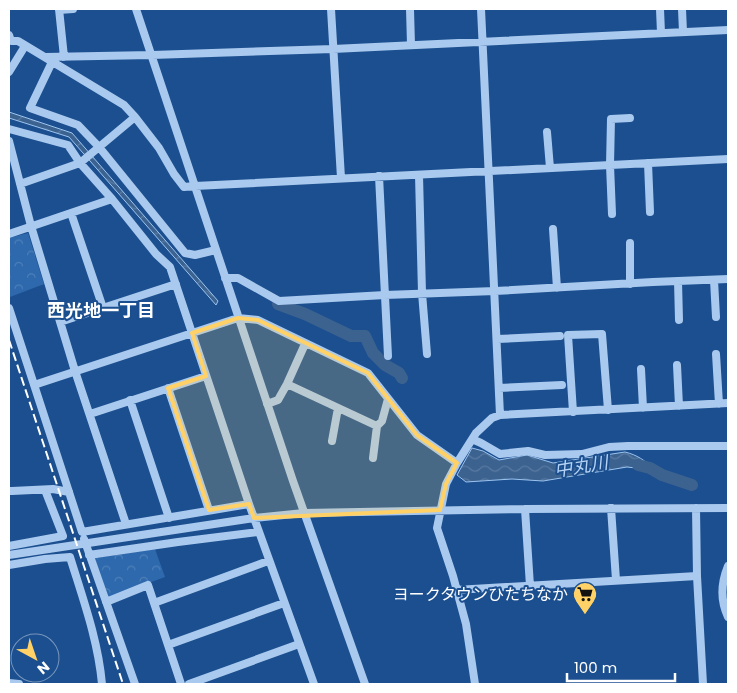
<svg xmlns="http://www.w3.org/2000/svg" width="737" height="693" font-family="Poppins,'Noto Sans JP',sans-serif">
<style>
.forest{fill:url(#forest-crowns)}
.water{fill:url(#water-waves);stroke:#9cc4f0}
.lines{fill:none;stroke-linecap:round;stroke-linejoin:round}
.river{stroke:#3c6290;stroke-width:12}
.minor{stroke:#a9c9ee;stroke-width:8}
.rail{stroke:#fff;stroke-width:2;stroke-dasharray:9 4;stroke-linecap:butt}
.marked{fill:#ffd166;fill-opacity:0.2;stroke:#ffd166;stroke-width:4;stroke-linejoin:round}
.labels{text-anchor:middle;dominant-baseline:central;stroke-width:4;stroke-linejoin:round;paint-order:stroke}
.poi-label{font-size:16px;fill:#fff;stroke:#1b4f8f;text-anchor:end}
.neighbourhood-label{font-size:18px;font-weight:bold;fill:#fff;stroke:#1b4f8f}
.water-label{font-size:18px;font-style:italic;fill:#b5d3f5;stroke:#1b4f8f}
</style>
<defs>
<pattern id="forest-crowns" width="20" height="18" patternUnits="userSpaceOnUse" patternTransform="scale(1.25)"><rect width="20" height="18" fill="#2e69ad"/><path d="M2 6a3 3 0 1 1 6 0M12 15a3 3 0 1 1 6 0" fill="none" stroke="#4d80b9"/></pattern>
<pattern id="water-waves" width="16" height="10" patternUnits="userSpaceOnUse" patternTransform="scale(1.25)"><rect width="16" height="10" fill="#3c6290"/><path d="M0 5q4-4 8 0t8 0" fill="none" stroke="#597aa1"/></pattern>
</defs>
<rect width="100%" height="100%" fill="#1b4f8f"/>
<path class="forest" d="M28,233L44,284L10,297L9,293V238Z
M155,549L165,577L105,599L95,558Z"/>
<path class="water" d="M9,112L72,133L218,301L216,305L69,137L9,118Z
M472,448L483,451L499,460L527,455L553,463L625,452C637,455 645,460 654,470L627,467L543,481L512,479L466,482L457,475Z"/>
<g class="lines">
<path class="river" d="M278,304L305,314L351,336H365L373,353L385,365L399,373L402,378
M638,465L650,468L662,475L692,485"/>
<path class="minor" d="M59,9L64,57
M136,9L293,481L365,684
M331,9L341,178
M410,9L411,45
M481,9L500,415
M660,9L661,33
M682,9L683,32
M59,10L73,9
M9,35L11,41H18L124,105L135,117L159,148L174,174L184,187L195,186L728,159
M45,57L152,55L333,49L728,30
M52,62L30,108L78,125L99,147L185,253L195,255L216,250
M9,72L25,46
M9,129L68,145L80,163L112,199L156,254L170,267L249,504
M547,132L550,168
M9,141L31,226L75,371L126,524
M648,163L650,212
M419,175L422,293L427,354
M379,176L388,356
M20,184L80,163L135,117
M71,213L103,308
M612,214L610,165L611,119L630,118
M553,229L557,288
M9,234L112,199
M225,278H238L279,301L385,295L495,291L653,282L728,279
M714,280L716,317
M678,281L679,320
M630,284V243
M9,308L82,532L249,504L314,684
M60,322L176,284
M497,339L560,336
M716,354L719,404
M677,365L679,406
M641,369L643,408
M287,384L377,426
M34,385L238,318L258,320L368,373L417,435L457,463
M168,388L209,510
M499,388L562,385
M130,400L169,518
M267,404L278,400L287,384L305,344
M573,412L568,335L602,334L608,410
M90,414L206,376
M472,439L481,443L500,454L528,451L545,455L582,454L609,447L628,446H728
M332,441L338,408
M373,458L377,426L382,421L388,399
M9,491H12L53,489L69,492
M611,508L616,580
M696,508L697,576L703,684
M525,509L530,586
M84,539L135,684
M9,546L63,536L45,490
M9,555L254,518L304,513L525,509L728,508
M89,555L178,542L258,532
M9,565L45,559L70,557C83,599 98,640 102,684
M728,566C721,583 720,600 728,617
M456,590L697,576
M106,602L148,585L181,684
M154,603L268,561
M168,645L284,603
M9,683L19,684
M189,684L299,644
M475,684L466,624L453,576L437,528L446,484L457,463L476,433L492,418L500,415L728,403"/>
<path class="rail" d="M9,340L123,684"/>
</g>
<path class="marked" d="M238,318L258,320L368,373L417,435L457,463L446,484L440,510L254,518L249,504L209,510L168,388L206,376L192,333Z"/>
<defs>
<g id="supermarket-pin" transform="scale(1.25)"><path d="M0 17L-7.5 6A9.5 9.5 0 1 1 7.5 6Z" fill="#ffd166" stroke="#1b4f8f"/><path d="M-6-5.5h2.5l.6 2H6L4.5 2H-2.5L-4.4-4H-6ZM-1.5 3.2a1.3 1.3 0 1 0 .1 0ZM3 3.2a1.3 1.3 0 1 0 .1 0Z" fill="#111"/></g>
</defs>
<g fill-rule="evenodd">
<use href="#supermarket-pin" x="585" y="594"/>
</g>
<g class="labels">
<g class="poi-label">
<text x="568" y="594">ヨークタウンひたちなか</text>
</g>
<g class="neighbourhood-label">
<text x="101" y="310">西光地一丁目</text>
</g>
<g class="water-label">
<text transform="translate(581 466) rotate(-9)">中丸川</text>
</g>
</g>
<rect width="737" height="693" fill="none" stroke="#ffffff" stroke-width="20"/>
<g transform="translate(35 658) rotate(140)"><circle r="24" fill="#1b4f8f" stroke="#7695bc"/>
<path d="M0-4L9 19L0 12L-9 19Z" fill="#ffd166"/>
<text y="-8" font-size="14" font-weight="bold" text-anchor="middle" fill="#ffffff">N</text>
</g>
<path d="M567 673v8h108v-8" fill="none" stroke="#ffffff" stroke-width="2.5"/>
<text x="574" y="673" font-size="15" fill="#ffffff" stroke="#1b4f8f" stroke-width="4" paint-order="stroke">100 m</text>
</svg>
